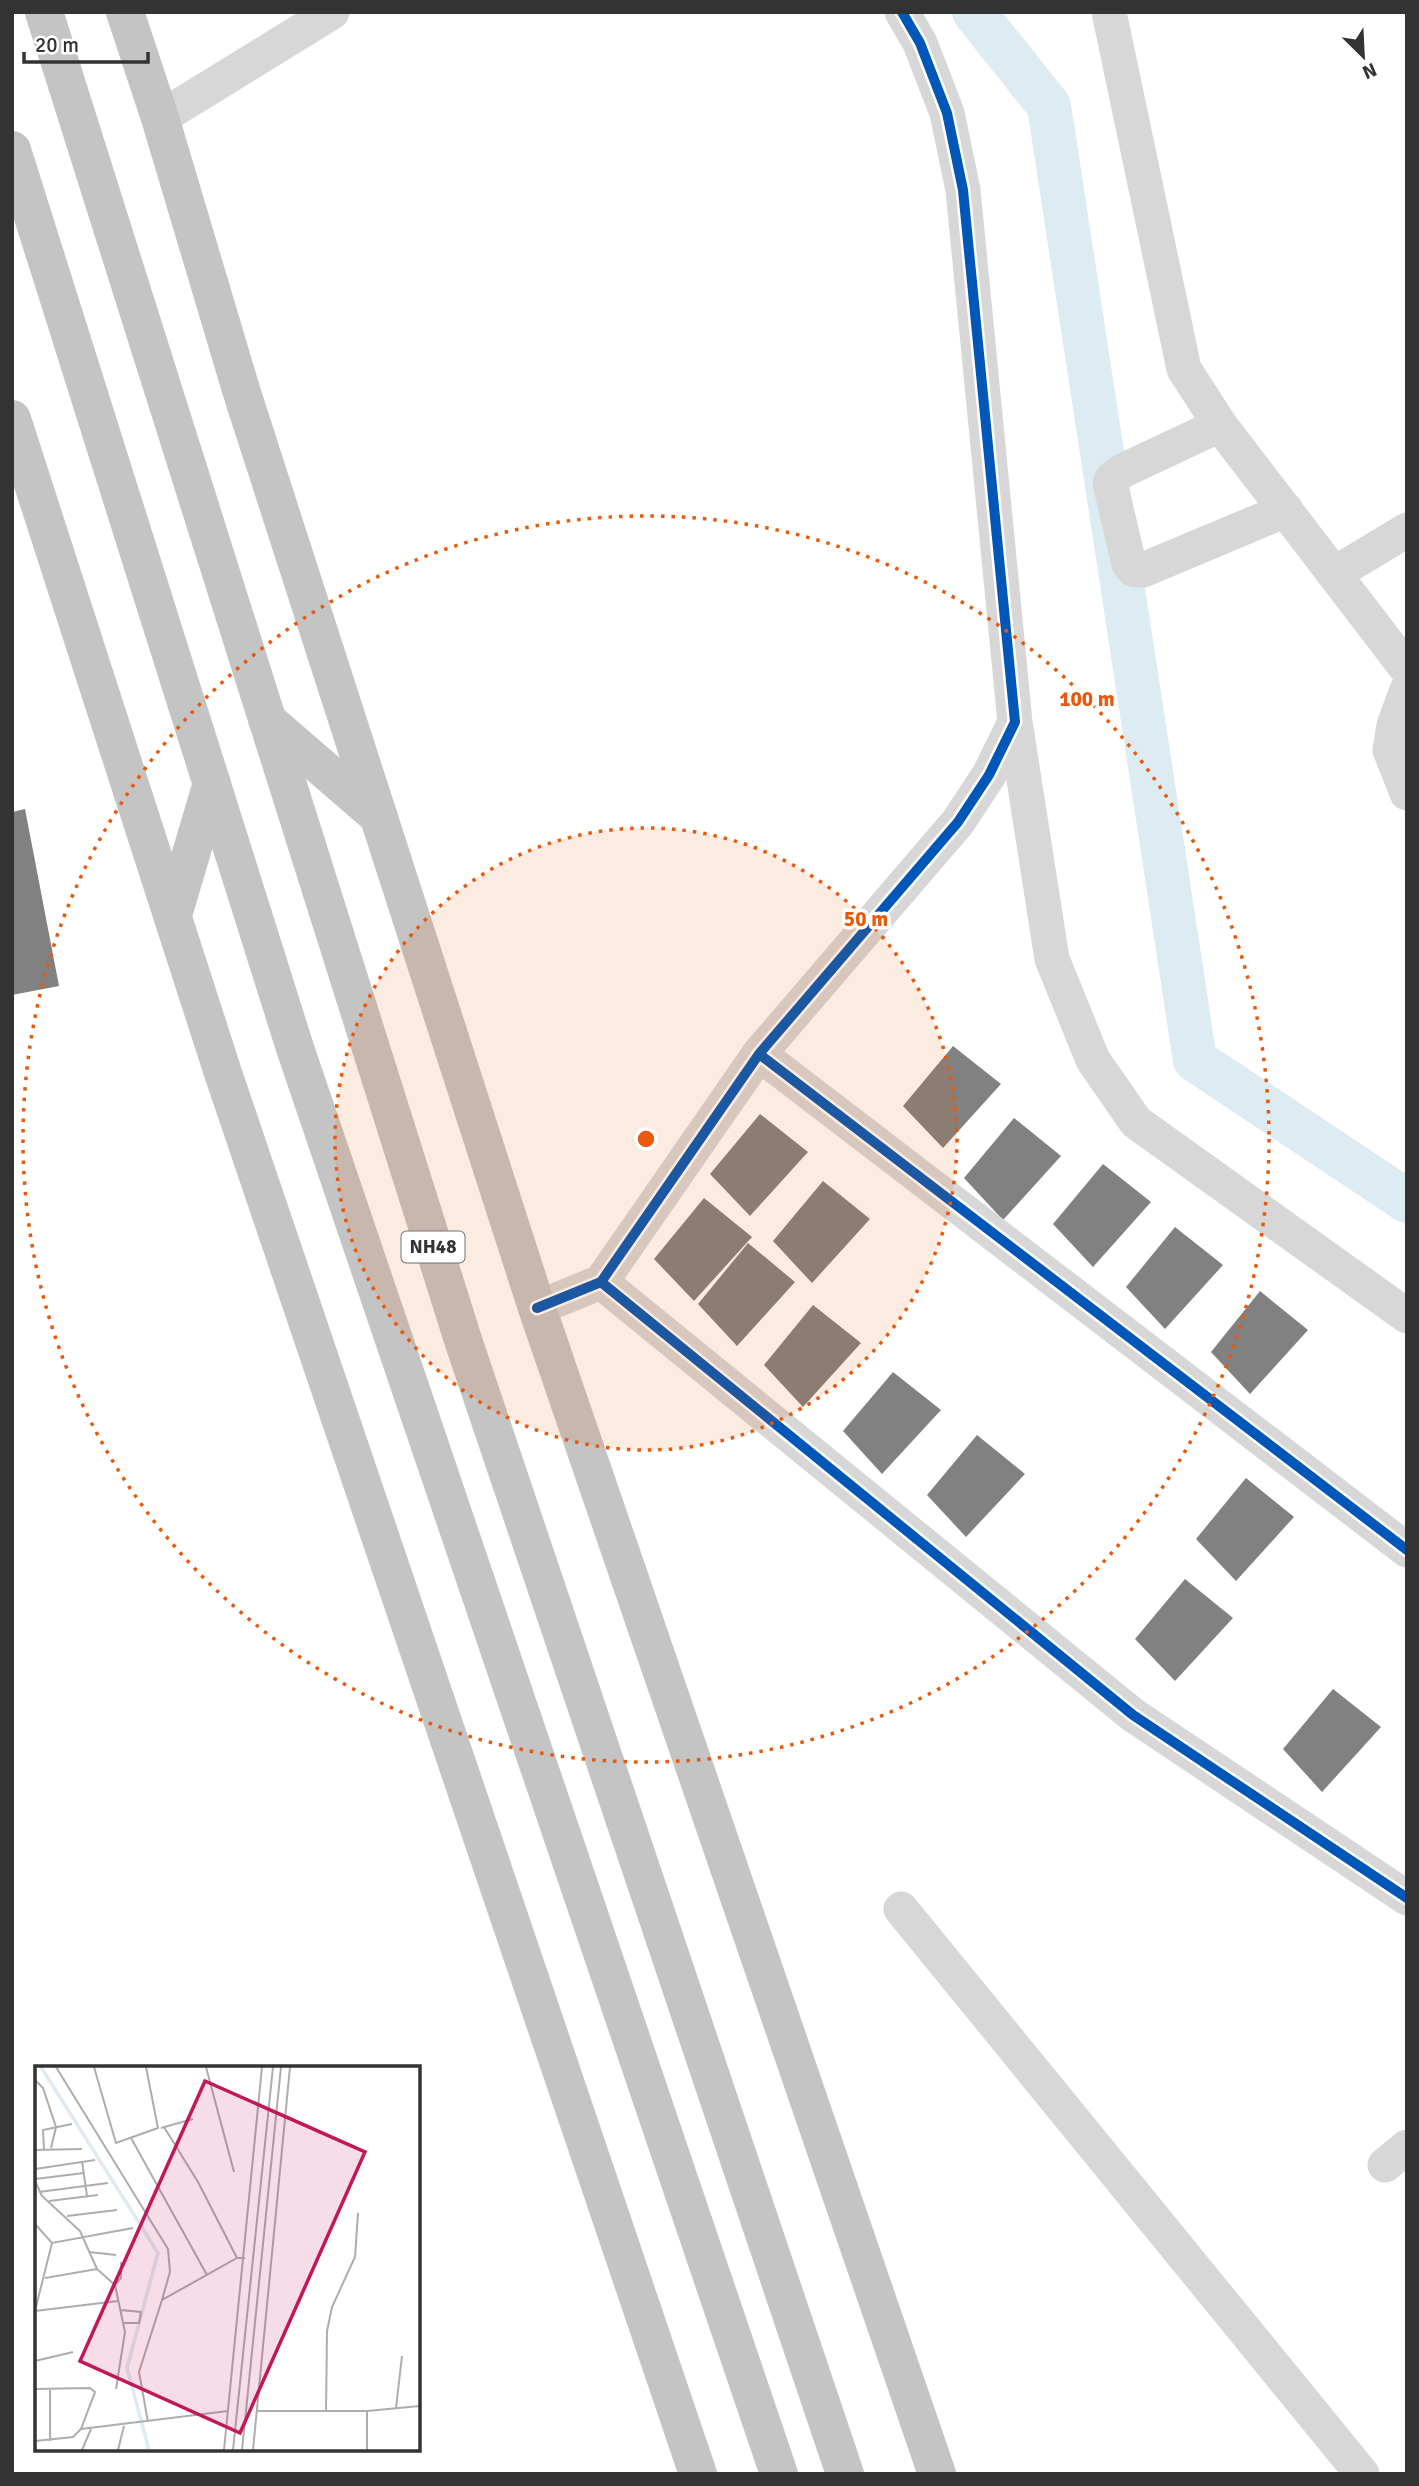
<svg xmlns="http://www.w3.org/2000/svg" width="1419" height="2486" font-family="Signika,sans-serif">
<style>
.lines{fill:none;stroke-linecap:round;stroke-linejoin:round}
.canal{stroke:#ddebf3;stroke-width:44}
.building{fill:#818181}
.street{stroke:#d7d7d7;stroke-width:35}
.highway{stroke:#c4c4c4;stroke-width:38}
.cycleway-casing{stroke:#fff;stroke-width:15}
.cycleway{stroke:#0057b8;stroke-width:10}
.ring{fill:none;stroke:#e8590c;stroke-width:3.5;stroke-dasharray:3.5 7}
.labels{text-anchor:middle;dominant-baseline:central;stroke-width:7;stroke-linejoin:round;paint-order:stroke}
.shield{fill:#fff;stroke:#707070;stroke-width:2}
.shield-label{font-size:19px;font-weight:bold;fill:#333}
.inset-river{fill:none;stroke:#ddebf3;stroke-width:3.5}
.inset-road{fill:none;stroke:#adadad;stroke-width:2}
.view{fill:#c2185b;fill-opacity:0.15;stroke:#c2185b;stroke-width:3.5}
.inset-edge{fill:none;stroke:#333;stroke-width:3.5}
.centre{fill:#e8590c;stroke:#fff;stroke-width:3.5}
.ring-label{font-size:21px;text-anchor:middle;font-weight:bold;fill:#e8590c;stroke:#fff;stroke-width:7;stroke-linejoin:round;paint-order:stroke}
</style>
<rect width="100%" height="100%" fill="#fff"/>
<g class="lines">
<path class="canal" d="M974,12L1049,106L1195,1060L1407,1201"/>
</g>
<path class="building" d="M25,809L59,986L12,995V812Z
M953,1046L1001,1084L943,1148L903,1106Z
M760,1114L808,1152L750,1216L710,1174Z
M1014,1118L1061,1156L1003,1220L964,1178Z
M1103,1164L1151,1202L1093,1267L1053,1224Z
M823,1181L870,1219L812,1283L773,1241Z
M704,1198L752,1237L694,1301L654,1259Z
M1175,1227L1223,1265L1165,1329L1126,1287Z
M748,1243L795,1282L737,1346L698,1304Z
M1260,1291L1308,1330L1250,1394L1211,1352Z
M813,1305L861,1343L803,1407L764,1365Z
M893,1372L941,1410L882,1474L843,1431Z
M977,1435L1025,1474L966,1537L927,1495Z
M1246,1478L1294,1517L1236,1581L1196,1539Z
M1185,1579L1233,1618L1175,1681L1135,1639Z
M1333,1689L1381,1727L1322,1792L1283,1749Z"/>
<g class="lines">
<path class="street" d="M1109,12L1184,369L1220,425L1407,669
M160,118L332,12
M1220,425L1122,471L1113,478L1110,483L1129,564L1133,569L1143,570L1286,510
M1334,574L1407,530
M1407,690L1394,725L1390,750L1407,793
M1015,722L1052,959L1093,1060L1136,1122L1407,1316
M759,1054L1407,1550
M601,1282L1133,1715L1407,1898
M537,1308L601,1282L759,1054L958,822L989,775L1015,722L963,190L947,113L920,43L902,12
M901,1909L1362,2474
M1385,2165L1407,2147"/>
<path class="highway" d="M44,12L464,1343L845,2474
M125,12L160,118L242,393L537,1308L937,2474
M12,150L295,1048L779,2474
M12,419L223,1073L698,2474
M267,720L379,817
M173,915L212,783"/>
<g class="cycleway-casing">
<path id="cycleway" d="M759,1054L1407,1550
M601,1282L1133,1715L1407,1898
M537,1308L601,1282L759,1054L958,822L989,775L1015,722L963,190L947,113L920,43L902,12"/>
</g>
<use href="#cycleway" class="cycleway"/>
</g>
<circle cx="646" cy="1139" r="311" fill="#e8590c" fill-opacity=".12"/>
<g class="ring">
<circle cx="646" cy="1139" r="311"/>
<circle cx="646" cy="1139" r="623"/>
</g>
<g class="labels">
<rect class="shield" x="401.5" y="1231.5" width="63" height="31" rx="5"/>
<g class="shield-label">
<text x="433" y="1247">NH48</text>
</g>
</g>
<g transform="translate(35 2066)">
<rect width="385" height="385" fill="#fff"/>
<path class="inset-river" d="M6,1L123,187L92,302L114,384"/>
<path class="inset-road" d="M21,1L133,183L135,206L127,234M59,1L81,77L123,62L111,1M171,1L199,106M0,14L8,22L21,61L16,82M129,61L163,116L202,192M126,62L158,53M96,72L172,209M9,83L8,64L37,58M0,84L47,83M47,95L52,130M0,103L60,94M0,113L49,107M0,115L7,130L45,165L62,203M4,126L73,117M14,135L63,129M32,150L82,144M0,158L17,177L98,162M54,186L81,189M10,212L62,203L80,219L90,266L81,323M80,219L86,212V196M86,244L106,246L104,257H89M0,245L83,235M0,245L17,177M0,295L38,286M0,323L55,322L60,326L46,363L38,371L0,375M15,324V375M361,342L367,290M222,345H332L385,340M291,345L292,265L297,241L320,191L323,147M113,356L104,306L127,234L202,192H210M46,363L193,345M47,384L56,363M83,384L89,360M189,384L227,1M198,384L238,1M207,384L246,1M218,384L255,1M332,384V345"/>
<path class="view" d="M170,15L330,86L205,367L45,295Z"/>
<rect width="385" height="385" class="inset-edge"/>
</g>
<circle cx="646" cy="1139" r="10" class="centre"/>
<g class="ring-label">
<text x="1087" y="706">100 m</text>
<text x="866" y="926">50 m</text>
</g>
<rect width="1419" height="2486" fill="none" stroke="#333333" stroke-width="28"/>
<g transform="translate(1363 56) rotate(156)" stroke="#ffffff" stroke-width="5" paint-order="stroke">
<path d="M0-5L12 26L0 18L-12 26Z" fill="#333333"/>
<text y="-10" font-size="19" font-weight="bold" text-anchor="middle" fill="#333333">N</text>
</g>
<path d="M24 52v10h124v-10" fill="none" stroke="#333333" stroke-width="3.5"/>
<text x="35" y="52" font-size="21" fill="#333333" stroke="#ffffff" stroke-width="5" paint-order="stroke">20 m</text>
</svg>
